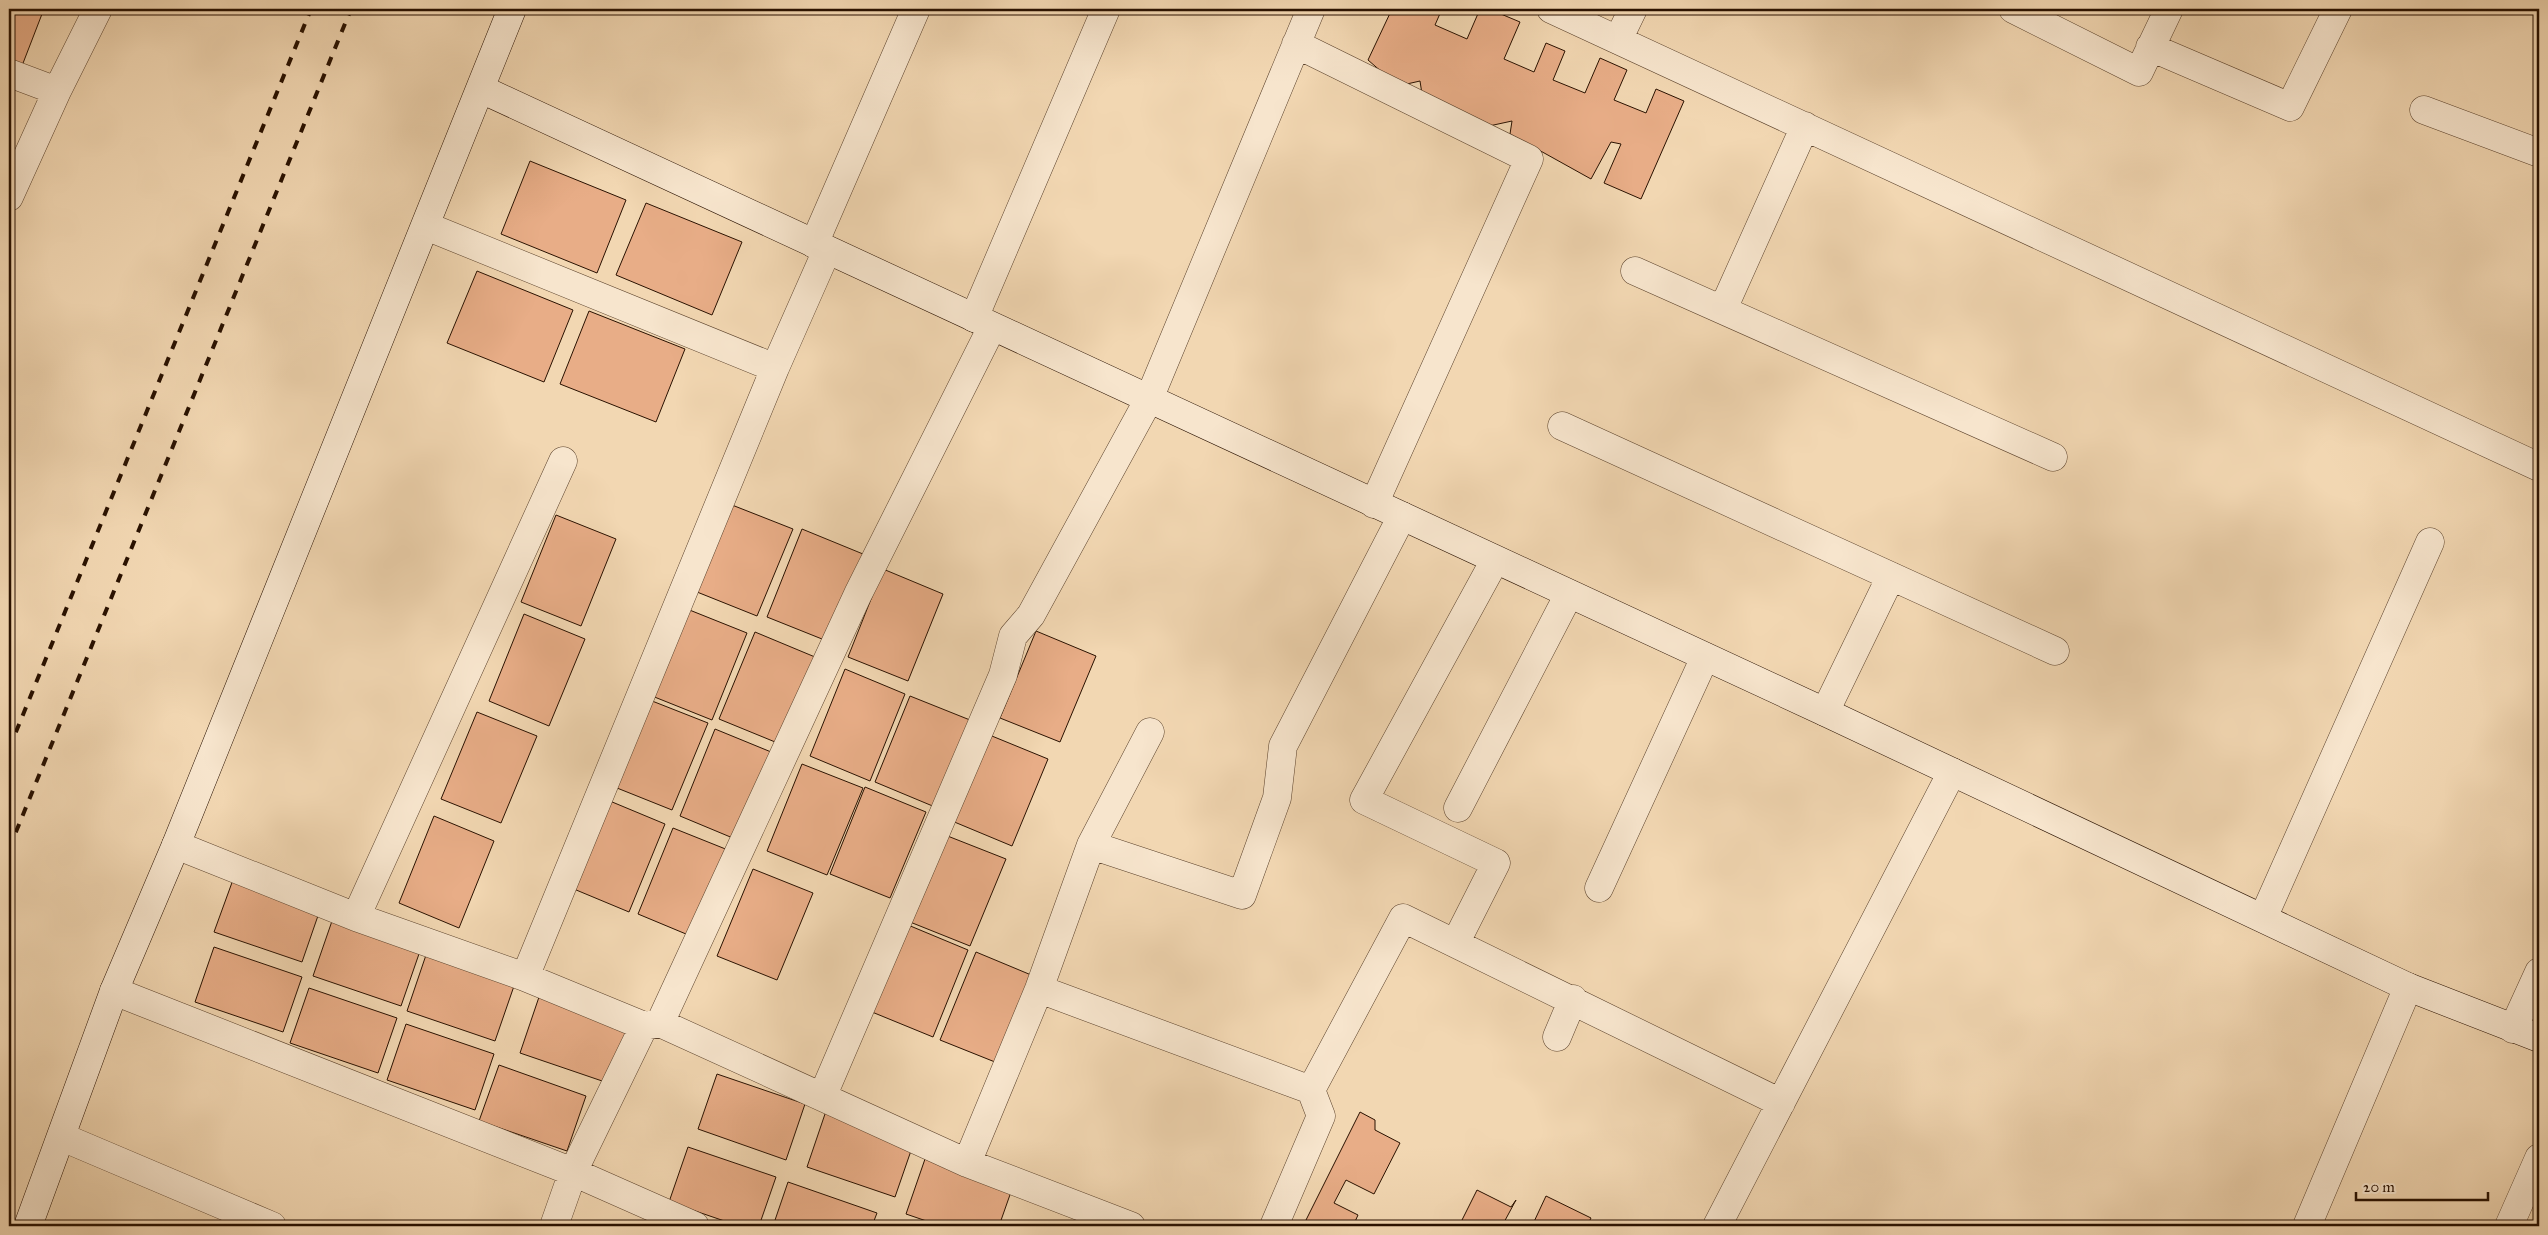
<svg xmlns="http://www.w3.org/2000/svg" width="2548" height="1235" font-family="'IM FELL Great Primer',serif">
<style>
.building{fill:#e8ad87;stroke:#291100}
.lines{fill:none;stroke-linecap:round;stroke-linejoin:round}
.street-casing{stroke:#5b422c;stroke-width:29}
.secondary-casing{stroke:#291100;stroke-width:29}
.street{stroke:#f7e5cd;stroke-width:28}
.secondary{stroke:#f7e5cd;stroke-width:28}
.rail{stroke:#291100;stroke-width:4;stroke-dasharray:9 9;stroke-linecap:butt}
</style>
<rect width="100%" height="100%" fill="#f2d7b2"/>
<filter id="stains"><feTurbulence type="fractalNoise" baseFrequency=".004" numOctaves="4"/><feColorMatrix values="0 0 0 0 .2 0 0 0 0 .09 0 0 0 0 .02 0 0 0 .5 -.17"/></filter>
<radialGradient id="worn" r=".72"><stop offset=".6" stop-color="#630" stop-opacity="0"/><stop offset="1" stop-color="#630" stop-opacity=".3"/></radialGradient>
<path class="building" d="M9,9H29L42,14L20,71L9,66Z
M1392,9H1442L1435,25L1467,39L1480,9H1489L1520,22L1504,59L1534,72L1546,43L1565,51L1553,80L1585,93L1600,58L1627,70L1614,100L1646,113L1656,89L1684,101L1641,199L1604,183L1621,144L1611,142L1591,179L1510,134L1512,121L1489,126L1422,94L1420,81L1398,86L1368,60Z
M530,161L626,200L597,273L501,234Z
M646,203L742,242L712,315L616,275Z
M477,271L573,310L544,382L447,343Z
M589,311L685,349L656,422L560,384Z
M732,505L793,529L757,616L697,592Z
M556,515L616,539L581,626L521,602Z
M802,529L863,554L827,641L767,617Z
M883,569L943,594L908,681L848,657Z
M687,609L747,633L712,720L652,696Z
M524,614L585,639L549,726L489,701Z
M1036,631L1096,656L1060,742L1000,718Z
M755,632L815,657L780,744L719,719Z
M845,669L905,694L870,781L810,756Z
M910,696L970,720L935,807L875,782Z
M647,699L708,723L672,810L612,786Z
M477,712L537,736L501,823L441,799Z
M715,729L776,754L740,841L680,816Z
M987,734L1048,759L1012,846L952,821Z
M802,764L863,788L827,875L767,851Z
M865,787L926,812L890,898L830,874Z
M605,799L665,824L629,912L569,887Z
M434,816L494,841L459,928L399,903Z
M673,828L733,852L698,939L638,914Z
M945,835L1006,859L970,946L910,922Z
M753,869L813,893L777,980L717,956Z
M234,877L321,907L302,962L214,932Z
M332,921L420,951L401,1006L313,976Z
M908,925L968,950L933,1037L872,1012Z
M214,947L302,977L283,1032L195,1002Z
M976,952L1036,977L1000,1064L940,1040Z
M426,955L514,986L495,1041L407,1011Z
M309,988L397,1018L378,1073L290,1043Z
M539,997L627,1028L608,1083L520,1053Z
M406,1024L494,1054L475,1110L387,1080Z
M499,1065L586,1096L567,1151L479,1121Z
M717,1074L805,1104L786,1160L698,1129Z
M826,1111L914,1142L895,1197L807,1167Z
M1360,1112L1375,1120V1130L1400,1143L1374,1194L1346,1180L1334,1203L1358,1215L1353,1226H1303Z
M688,1147L776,1177L759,1226H739L669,1202Z
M925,1159L1012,1189L999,1226H941L906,1214Z
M788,1182L877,1213L872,1226H773Z
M1477,1190L1511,1207L1516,1200L1502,1226H1459Z
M1546,1196L1591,1218L1587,1226H1532Z"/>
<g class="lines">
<g class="street-casing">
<path id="street" d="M1551,9L2539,467
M2013,9L2139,72L2169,9
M1618,40L1633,9
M1296,44L1529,159L1374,504
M2150,47L2290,107L2338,9
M9,73L57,91
M2424,110L2539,153
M9,197L57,91L98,9
M426,226L775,368
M814,244L916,9
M1635,271L2053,457
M1723,309L1805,126
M974,318L1106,9
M1562,426L2055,651
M1825,712L1891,576
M1458,808L1569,594
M176,845L356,917L525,977L644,1026L660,1023L967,1163L1131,1226
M1091,845L1242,895L1277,798L1283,746L1402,516
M1599,888L1705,657
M356,917L563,461
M2263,918L2430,542
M1456,942L1496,863L1364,800L1495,560
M525,977L775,368L827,250
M1039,989L1311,1090
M114,991L573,1172L695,1226
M660,1023L858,594L992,327
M2513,1029L2539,972
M1557,1037L1573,999
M823,1095L1003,675L1013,636L1031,615L1149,399L1311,9
M62,1137L272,1226
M967,1163L1039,989L1091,845L1150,732
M554,1226L573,1172L644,1026
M1274,1226L1321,1116L1311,1090L1403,918L1781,1103
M1717,1226L1952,772
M2307,1226L2408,987
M2509,1226L2539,1158"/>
</g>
<g class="secondary-casing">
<path id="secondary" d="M481,89L1825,712L2408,987L2539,1038
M28,1226L114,991L176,845L512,9"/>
</g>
<use href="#street" class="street"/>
<use href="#secondary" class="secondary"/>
<path class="rail" d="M9,749L311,9
M9,849L351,9"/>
</g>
<rect width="2548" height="1235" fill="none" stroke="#f2d7b2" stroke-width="30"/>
<rect x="10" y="10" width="2528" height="1215" fill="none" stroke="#291100" stroke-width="2.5"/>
<rect x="15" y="15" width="2518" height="1205" fill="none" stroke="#291100"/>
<path d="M2356 1192v8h132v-8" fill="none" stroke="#291100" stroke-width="2.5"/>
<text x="2363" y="1192" font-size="15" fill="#291100" stroke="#f7e5cd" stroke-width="4" paint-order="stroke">20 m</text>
<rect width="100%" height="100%" filter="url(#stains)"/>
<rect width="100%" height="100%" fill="url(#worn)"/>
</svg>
